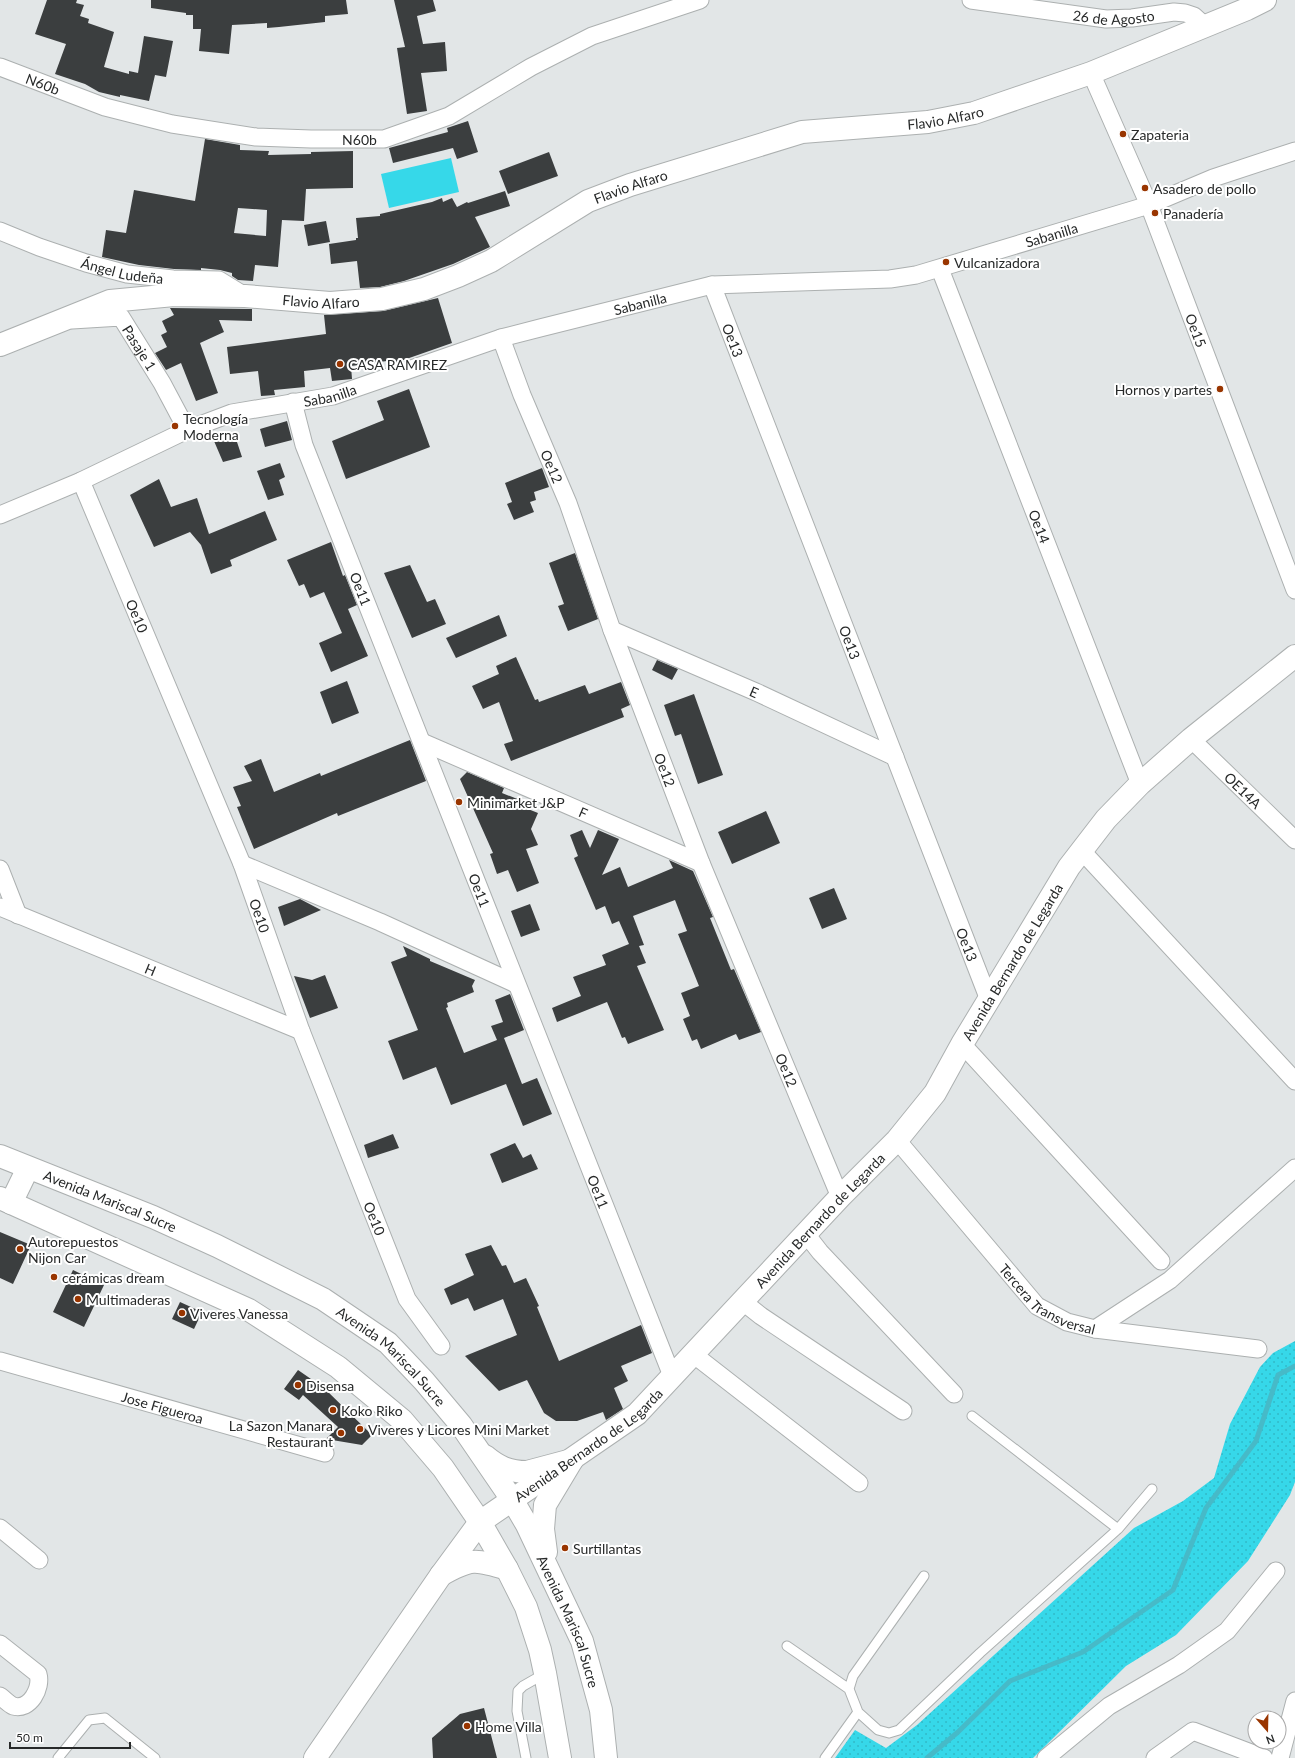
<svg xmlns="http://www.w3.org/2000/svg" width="1295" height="1758" font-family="Lato,sans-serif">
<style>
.grass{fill:url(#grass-dots)}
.garden{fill:#36d8e9}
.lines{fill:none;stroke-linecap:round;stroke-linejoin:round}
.stream{stroke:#46bac8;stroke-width:5}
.building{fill:#3b3e3f;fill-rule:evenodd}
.lane-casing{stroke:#acb0b0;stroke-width:11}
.street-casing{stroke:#acb0b0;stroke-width:19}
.secondary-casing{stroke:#acb0b0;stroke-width:24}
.primary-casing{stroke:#acb0b0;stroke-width:24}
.lane{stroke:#fff;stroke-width:9}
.street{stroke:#fff;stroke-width:17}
.secondary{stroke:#fff;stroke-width:22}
.primary{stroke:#fff;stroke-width:22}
.poi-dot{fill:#993500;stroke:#fff;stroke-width:1.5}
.labels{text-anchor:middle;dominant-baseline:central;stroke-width:4;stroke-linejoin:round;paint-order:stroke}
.street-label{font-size:14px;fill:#272929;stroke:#fff}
.poi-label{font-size:14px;fill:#272929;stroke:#fff;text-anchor:start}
</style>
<defs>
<pattern id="grass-dots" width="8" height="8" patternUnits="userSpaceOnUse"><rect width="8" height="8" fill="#36d8e9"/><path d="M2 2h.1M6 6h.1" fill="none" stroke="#30b9c8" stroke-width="1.8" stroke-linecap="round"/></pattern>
</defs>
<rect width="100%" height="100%" fill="#e2e6e7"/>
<path class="grass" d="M1295,1341V1482L1290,1495L1248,1561L1176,1635L1126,1666L1033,1758H835L855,1730L886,1748L917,1725L1134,1528L1183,1501L1214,1478L1230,1424L1260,1367L1273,1353Z"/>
<path class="garden" d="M451,158L459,192L389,208L381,174Z"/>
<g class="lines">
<path class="stream" d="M927,1758L958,1732L1010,1681L1083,1652L1173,1590L1206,1508L1256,1441L1278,1375L1295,1366"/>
</g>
<path class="building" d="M47,0H77L76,3L84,5L80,16L89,19L88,23L114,32L104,67L129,74V71L138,73L144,36L173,41L166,77L155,75L149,101L120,95V97L99,92L85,84L55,74L66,44L35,34Z
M151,0H346L348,14L325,16V22L279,27L267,28V23L232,25L229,54L199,51L201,29H193V15H186V13L151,8Z
M394,0H433L436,11L417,16L423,44L445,42L447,71L421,73L427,111L407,114L397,48L405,47Z
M468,121L478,152L457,159L453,148L393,163L389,148L448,132L447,128Z
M205,139L240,145V150L269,151L268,155L311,154V152L353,151V188L306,189L304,221L282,220L278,267L255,265L253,281L238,280L232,276V273L220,270L201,268V270L174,269L139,265L102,257L106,230L126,233L134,190L195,201ZM238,208L267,210L266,236L234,233Z
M549,152L558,176L508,194L499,171Z
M505,191L510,206L475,217L490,247L453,264L404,281L380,287L360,288L357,261L331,264L329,244L356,240V238H358L356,218L380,216V214L432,202L442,198L443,202L452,198L457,207L467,202L468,203Z
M326,221L330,242L308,246L304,225Z
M438,298L452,343L395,363L394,360L351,366L352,379L332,381L330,368L304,371L305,387L274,390L275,395L261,396L258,371L230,374L227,347L326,334L324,315L383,311Z
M170,308L252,309V321L219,320L224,332L200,343L218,393L196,401L181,363L166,370L155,353L167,347L161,335L167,332L162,321L174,315Z
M409,389L430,447L346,479L332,441L384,420L377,401Z
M287,421L292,440L265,447L260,429Z
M235,436L242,457L223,462L214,441Z
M280,463L285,477L279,480L284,495L268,500L257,471Z
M542,468L549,487L534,492L536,500L530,502L534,512L514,520L507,504L512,502L505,483Z
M159,479L171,507L197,498L209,534L265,511L277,540L230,560L232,566L211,574L201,545L190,532L154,547L130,495Z
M331,542L343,576L345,575L357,605L348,609L368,656L331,672L319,643L342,633L324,592L310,598L304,584L299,586L287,560Z
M575,553L598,619L568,631L558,606L564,604L549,563Z
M410,565L427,602L435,599L446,624L412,638L384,573Z
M499,615L507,636L456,658L446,638Z
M516,657L535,700L538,699L539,702L585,685L589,694L621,682L630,705L621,709L624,717L511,761L504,744L513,741L499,702L483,709L472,686L499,674L496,666Z
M657,660L678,669L672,680L652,670Z
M347,681L359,713L332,724L320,692Z
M694,694L723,775L698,784L681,734L675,736L664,705Z
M410,740L426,781L338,816L337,813L254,849L237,807L241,806L233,787L252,781L244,766L261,759L274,792L320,773L321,776Z
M467,772L504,788L502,793L525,802L523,807L538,813L531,829L538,845L526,849L539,883L517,892L508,870L497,874L490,854L493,853L460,779Z
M766,811L780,843L732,864L718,832Z
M582,830L590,848L598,830L619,839L602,875L620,867L628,887L673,868L669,860L693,871L713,917L710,918L731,970L734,969L761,1032L739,1040L736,1034L701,1049L697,1039L692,1041L683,1019L690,1016L681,993L699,986L678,934L687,931L675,900L633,916L644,945L639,946L646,963L637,966L664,1030L628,1044L625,1037L622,1038L607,1002L557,1022L552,1008L581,996L573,977L606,965L602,955L629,944L619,921L612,924L605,906L596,910L574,858L578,856L570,835Z
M834,888L847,919L822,929L809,898Z
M300,899L321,910L284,926L278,907Z
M530,904L540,930L521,937L511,911Z
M403,946L430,959V961L475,980L472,986L474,992L447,1003L448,1007L446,1008L464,1053L497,1040L491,1026L503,1022L495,1000L510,994L524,1030L504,1038L522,1084L537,1078L552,1114L523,1126L506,1084L451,1105L436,1067L403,1080L388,1041L418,1030L391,962L407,956Z
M325,975L338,1008L310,1018L294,976L312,980Z
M393,1134L399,1148L368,1158L364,1145Z
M515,1143L523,1158L531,1154L538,1169L502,1183L490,1154Z
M0,1232L31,1245L13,1284L0,1278Z
M491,1245L502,1266L506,1265L514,1283L526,1278L539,1306L537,1307L559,1361L641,1325L652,1353L621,1366L628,1381L614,1388L623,1409L606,1420L603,1412L577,1421H556L544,1413L527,1380L499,1391L465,1356L517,1335L503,1299L474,1311L468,1298L451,1305L444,1289L474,1275L465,1254Z
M73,1270L104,1285L84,1327L53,1312Z
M180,1302L202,1312L194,1329L172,1319Z
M298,1370L324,1388L372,1435L362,1445L326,1439L338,1427L303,1395L299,1400L284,1389Z
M484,1708L497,1758H433L432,1738L460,1714Z"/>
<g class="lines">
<g class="lane-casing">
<path id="lane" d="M972,1416L1118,1529
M924,1576L853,1676L849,1689L858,1712L878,1730L889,1733L899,1730L980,1653L1118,1529L1152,1489
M787,1646L849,1689
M58,1758L89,1720L105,1718L155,1758
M526,1758L517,1711L518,1691L523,1686L544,1674
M825,1758L858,1712"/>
</g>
<g class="street-casing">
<g id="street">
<path id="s1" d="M971,0L1106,19L1132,18L1174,12L1185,13L1194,16L1205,26"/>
<path id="s2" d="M0,67L105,107L172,124L256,137L311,139H384L449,116L531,67L592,36L700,0"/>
<path id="s3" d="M1091,73L1149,205L1295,590"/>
<path id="s4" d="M0,231L39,247L86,263L127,274L173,279L219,280L245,296"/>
<path id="s5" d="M940,269L1140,784"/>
<path id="s6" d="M712,285L989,1000"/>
<path id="s7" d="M72,320L121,317L162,383L187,430"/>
<path id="s8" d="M501,338L522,395L568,503L612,630L701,863L840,1197"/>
<path id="s9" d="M293,402L304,445C428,755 548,1066 672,1376"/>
<path id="s10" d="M81,481L242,864L301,1031L407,1299L441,1346"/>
<path id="s11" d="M0,515L81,481L187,430L232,413L333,396L501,338L540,328L712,285L890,279L916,275L1149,205L1213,178L1295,151"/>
<path id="s12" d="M612,630L756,692L895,757"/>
<path id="s13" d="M1191,739L1295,840"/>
<path id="s14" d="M422,742L701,863"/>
<path d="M1081,850L1295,1081"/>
<path d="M242,864L380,922L516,984"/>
<path d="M0,869L18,915"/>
<path id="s15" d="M0,907L301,1031"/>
<path d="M962,1044L1161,1261"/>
<path id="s16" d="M897,1140L1037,1306L1067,1322L1095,1329L1258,1349"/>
<path d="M806,1234L820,1252L954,1394"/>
<path d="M742,1301L761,1316L903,1411"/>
<path d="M1095,1329L1170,1280L1295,1168"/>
<path d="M693,1354L859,1483"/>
<path id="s17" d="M0,1361L325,1453"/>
<path d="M0,1528L39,1560"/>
<path d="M0,1644L38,1674C42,1688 30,1711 13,1706C9,1704 4,1699 0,1696"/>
<path d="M1046,1758L1109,1706L1179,1665L1227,1631L1276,1571"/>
<path d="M1155,1758L1193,1731L1264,1758"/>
<path d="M1280,1758L1295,1701"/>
</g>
</g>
<g class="secondary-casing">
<g id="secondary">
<path id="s18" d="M0,345L110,301L174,295L245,296L330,303L382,299L424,289L458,276L491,261L588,201L630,185L802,132L928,122L974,113L1091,73L1247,9L1265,0"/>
<path id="s19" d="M315,1758L441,1575L480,1522L637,1414L840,1197L897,1140L935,1093L962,1044L1069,867L1106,819L1140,784L1191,739L1295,656"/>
</g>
</g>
<g class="primary-casing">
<g id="primary">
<path id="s20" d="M0,1156L153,1217L217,1246L323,1299L388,1343L424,1381L461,1425L513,1501L527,1525L582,1641L601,1710L606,1758"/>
<path d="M0,1198L249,1310L338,1367L402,1420L443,1468L480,1522L507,1569L526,1607L540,1650L545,1673L560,1758"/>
<path d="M11,1203L28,1168"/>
<path d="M485,1456C498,1467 509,1472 527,1472L572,1460"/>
<path d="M546,1552L543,1529L545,1505L572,1460"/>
<path d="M441,1575C471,1558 475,1559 507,1569"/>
</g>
</g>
<use href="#lane" class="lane"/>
<use href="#street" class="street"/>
<use href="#secondary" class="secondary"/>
<use href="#primary" class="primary"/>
</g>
<g class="poi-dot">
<circle cx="1123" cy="134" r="4"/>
<circle cx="1145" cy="188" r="4"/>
<circle cx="1155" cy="213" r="4"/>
<circle cx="946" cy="262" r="4"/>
<circle cx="340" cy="364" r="4"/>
<circle cx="1220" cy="389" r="4"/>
<circle cx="175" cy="426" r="4"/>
<circle cx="459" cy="802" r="4"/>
<circle cx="20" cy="1249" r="4"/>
<circle cx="54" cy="1277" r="4"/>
<circle cx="78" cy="1299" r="4"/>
<circle cx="182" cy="1313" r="4"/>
<circle cx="298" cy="1385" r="4"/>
<circle cx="333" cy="1410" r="4"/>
<circle cx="360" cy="1429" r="4"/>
<circle cx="341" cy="1433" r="4"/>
<circle cx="565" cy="1548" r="4"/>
<circle cx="467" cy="1726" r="4"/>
</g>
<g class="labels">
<g class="street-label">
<text stroke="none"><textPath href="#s1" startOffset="144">26 de Agosto</textPath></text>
<text stroke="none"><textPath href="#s2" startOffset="46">N60b</textPath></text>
<text stroke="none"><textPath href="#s18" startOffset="990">Flavio Alfaro</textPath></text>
<text stroke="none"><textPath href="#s2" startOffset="370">N60b</textPath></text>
<text stroke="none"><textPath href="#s18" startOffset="666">Flavio Alfaro</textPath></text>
<text stroke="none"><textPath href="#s11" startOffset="1097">Sabanilla</textPath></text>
<text stroke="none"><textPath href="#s4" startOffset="129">Ángel Ludeña</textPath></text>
<text stroke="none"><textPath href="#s18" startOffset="330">Flavio Alfaro</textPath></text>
<text stroke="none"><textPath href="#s11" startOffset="677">Sabanilla</textPath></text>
<text stroke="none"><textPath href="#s3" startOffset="278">Oe15</textPath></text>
<text stroke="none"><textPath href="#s6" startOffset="59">Oe13</textPath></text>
<text stroke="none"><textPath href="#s7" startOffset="85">Pasaje 1</textPath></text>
<text stroke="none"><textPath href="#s11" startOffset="353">Sabanilla</textPath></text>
<text stroke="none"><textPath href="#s8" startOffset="138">Oe12</textPath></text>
<text stroke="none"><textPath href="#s5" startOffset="276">Oe14</textPath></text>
<text stroke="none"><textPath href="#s9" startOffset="199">Oe11</textPath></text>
<text stroke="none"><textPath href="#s10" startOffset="146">Oe10</textPath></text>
<text stroke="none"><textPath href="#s6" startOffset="383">Oe13</textPath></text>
<text stroke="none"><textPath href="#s12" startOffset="155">E</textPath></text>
<text stroke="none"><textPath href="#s8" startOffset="462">Oe12</textPath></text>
<text stroke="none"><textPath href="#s13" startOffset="73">OE14A</textPath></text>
<text stroke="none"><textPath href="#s14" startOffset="176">F</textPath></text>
<text stroke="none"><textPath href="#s9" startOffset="523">Oe11</textPath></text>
<text stroke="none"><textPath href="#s10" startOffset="470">Oe10</textPath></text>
<text stroke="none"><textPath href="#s6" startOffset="707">Oe13</textPath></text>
<text stroke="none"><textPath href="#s19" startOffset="1069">Avenida Bernardo de Legarda</textPath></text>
<text stroke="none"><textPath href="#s15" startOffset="163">H</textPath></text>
<text stroke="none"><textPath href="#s8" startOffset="786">Oe12</textPath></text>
<text stroke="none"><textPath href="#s9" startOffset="847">Oe11</textPath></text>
<text stroke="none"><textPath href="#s20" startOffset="119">Avenida Mariscal Sucre</textPath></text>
<text stroke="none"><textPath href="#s10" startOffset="794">Oe10</textPath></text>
<text stroke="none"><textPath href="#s19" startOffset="745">Avenida Bernardo de Legarda</textPath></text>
<text stroke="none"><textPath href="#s16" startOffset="222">Tercera Transversal</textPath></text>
<text stroke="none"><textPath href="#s20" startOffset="443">Avenida Mariscal Sucre</textPath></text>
<text stroke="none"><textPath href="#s17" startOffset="169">Jose Figueroa</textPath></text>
<text stroke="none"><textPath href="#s19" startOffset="421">Avenida Bernardo de Legarda</textPath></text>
<text stroke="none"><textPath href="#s20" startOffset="767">Avenida Mariscal Sucre</textPath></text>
</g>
<g class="poi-label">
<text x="1131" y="134">Zapateria</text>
<text x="1153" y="188">Asadero de pollo</text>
<text x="1163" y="213">Panadería</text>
<text x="954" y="262">Vulcanizadora</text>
<text x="348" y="364">CASA RAMIREZ</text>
<text x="1212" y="389" text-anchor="end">Hornos y partes</text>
<text x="183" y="418">Tecnología<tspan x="183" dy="16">Moderna</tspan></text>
<text x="467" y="802">Minimarket J&amp;P</text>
<text x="28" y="1241">Autorepuestos<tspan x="28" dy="16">Nijon Car</tspan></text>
<text x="62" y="1277">cerámicas dream</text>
<text x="86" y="1299">Multimaderas</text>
<text x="190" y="1313">Viveres Vanessa</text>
<text x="306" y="1385">Disensa</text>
<text x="341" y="1410">Koko Riko</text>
<text x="333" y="1425" text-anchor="end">La Sazon Manara<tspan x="333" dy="16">Restaurant</tspan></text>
<text x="368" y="1429">Viveres y Licores Mini Market</text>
<text x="573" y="1548">Surtillantas</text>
<text x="475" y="1726">Home Villa</text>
</g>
</g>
<g transform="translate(1267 1730) rotate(160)"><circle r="19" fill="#ffffff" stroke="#a9a9a9"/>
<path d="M0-3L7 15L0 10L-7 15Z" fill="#993500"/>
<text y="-6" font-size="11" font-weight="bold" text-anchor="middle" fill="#272929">N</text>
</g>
<path d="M10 1742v6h120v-6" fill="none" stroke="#272929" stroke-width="2"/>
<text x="16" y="1742" font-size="12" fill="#272929" stroke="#ffffff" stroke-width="3" paint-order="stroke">50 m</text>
</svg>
